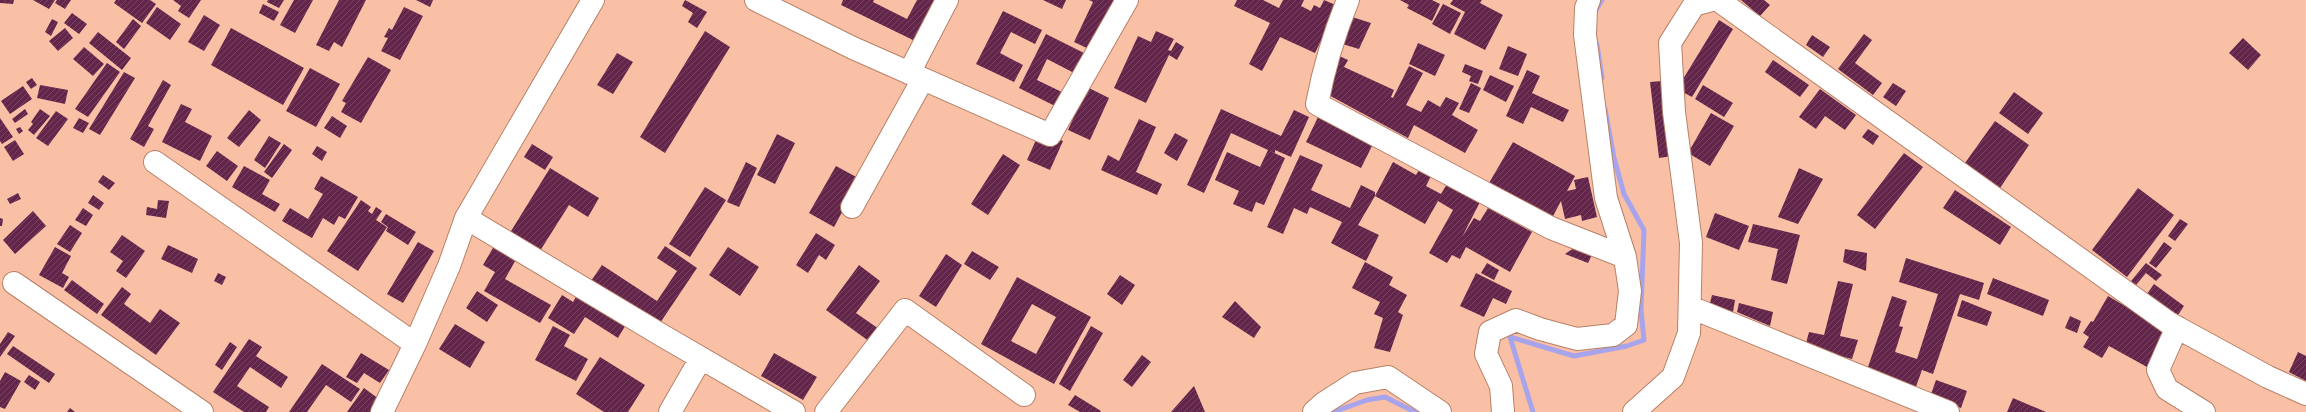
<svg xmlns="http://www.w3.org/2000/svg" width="2306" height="412" font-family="Overpass,sans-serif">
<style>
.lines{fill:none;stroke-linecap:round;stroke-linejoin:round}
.stream{stroke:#a8a4ec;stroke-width:5}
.building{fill:url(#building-hatch);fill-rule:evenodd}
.minor-casing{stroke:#b78168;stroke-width:24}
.minor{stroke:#fff;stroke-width:22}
</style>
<defs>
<pattern id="building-hatch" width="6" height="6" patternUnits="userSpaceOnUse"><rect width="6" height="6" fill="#64254b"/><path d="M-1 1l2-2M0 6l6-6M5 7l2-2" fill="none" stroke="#764361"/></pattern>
</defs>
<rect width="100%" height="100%" fill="#f9c0a5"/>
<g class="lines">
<path class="stream" d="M1596,10L1602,0
M1597,44L1602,78
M1333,412L1367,400L1385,397L1415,412
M1533,412L1510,337L1574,356L1627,346L1644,340L1641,310L1644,230L1624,194L1614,158L1605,109"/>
</g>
<path class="building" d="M0,0H14L13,4L0,3Z
M33,0H55L49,9Z
M57,0H71L65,9L55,3Z
M116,0H150L156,4L142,23L114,3Z
M173,0H201L189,18L178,11L181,6Z
M268,0H284L279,8L267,2Z
M294,0H313L295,33L280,25Z
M339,0H366L342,47L334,42L329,51L316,45Z
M416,0H433L430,7Z
M685,0L707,12L697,28L688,22L693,13L682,6Z
M843,0H874L873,2L907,19L917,0H936L915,41L841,5Z
M1043,0H1066L1062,9Z
M1089,0H1115L1091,50L1074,42L1093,2Z
M1237,0H1263L1279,8L1283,0H1304L1301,6L1311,11L1314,5L1320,8L1324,0L1338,6L1315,53L1280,37L1262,71L1249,64L1270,23L1234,6Z
M1400,0H1432L1440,4L1432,21L1407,8L1409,5Z
M1453,0H1482L1480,3L1503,15L1485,50L1454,34L1465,12L1450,4Z
M1741,0H1764L1770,5L1760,16Z
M263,4L279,12L274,21L259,13Z
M1443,4L1461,13L1450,34L1432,24Z
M157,7L181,24L170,40L146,23Z
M404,7L423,16L400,60L381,51L388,38L384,37L389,28L392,30Z
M1003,11L1042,30L1035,44L1011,32L1000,53L1023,65L1014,82L976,64Z
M72,13L87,24L79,34L64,23Z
M204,15L220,25L204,51L188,42Z
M1349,16L1371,23L1359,49L1339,43Z
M52,19L58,22L51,36L45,32Z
M133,19L141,26L124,49L116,42Z
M1719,20L1733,29L1692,97L1677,89Z
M65,28L73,38L58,51L49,41Z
M231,28L304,68L283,105L211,65Z
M705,31L730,47L665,153L640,137Z
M1156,31L1174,39L1168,50L1171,51L1176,42L1184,47L1177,60L1169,55L1146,103L1114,88L1138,36L1151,42Z
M98,32L131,58L122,70L89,43Z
M1046,34L1088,55L1078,75L1047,59L1037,80L1068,95L1061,109L1019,88Z
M1864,34L1872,40L1855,63L1882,83L1873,95L1838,69Z
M1812,35L1830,47L1823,57L1806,45Z
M2243,38L2261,55L2248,70L2229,53Z
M1418,43L1445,55L1435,76L1409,64Z
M1508,46L1527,54L1518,76L1499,69Z
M84,47L104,64L93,76L73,59Z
M617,53L633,62L613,94L597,85Z
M1335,54L1348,60L1344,67L1394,90L1391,97L1393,98L1409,66L1423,73L1406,105L1421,112L1428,100L1440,107L1446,97L1459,103L1452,115L1478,130L1465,153L1414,125L1408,138L1323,92Z
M368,57L391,70L361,123L341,112L346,103L342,101Z
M1773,60L1809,85L1800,97L1765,72Z
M107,63L120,72L88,117L75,109Z
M1465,64L1483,71L1478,84L1469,81L1471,76L1462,72Z
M310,68L340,84L316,127L286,111Z
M1527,70L1540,76L1532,93L1569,110L1563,122L1531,107L1523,124L1506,116Z
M124,72L135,78L100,135L89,129Z
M1490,75L1514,86L1506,102L1483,90Z
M32,78L37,85L31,89L26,82Z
M163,80L171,85L148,126L154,129L144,147L130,139Z
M1662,81L1672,156L1659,158L1650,82Z
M1471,83L1481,88L1469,113L1459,109Z
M1893,83L1906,91L1896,106L1883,97Z
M40,85L68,90L65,104L37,98Z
M1703,85L1733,103L1724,117L1695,99Z
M23,86L32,99L10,114L1,101Z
M1087,87L1109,98L1090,140L1068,130Z
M1820,89L1856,115L1845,130L1825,116L1816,129L1799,117Z
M2014,92L2043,113L2028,134L1999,113Z
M181,104L192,109L185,122L212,136L200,161L162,142Z
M25,109L28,114L15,123L12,119Z
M40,109L50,116L34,135L28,130L33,124L31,122Z
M1221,109L1281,136L1294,110L1309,117L1291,157L1275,150V153L1270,151L1285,158L1264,205L1256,202L1252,212L1233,204L1239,191L1215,180L1227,152L1260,167L1268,150L1231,133L1204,193L1187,185Z
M249,110L261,120L239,147L227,138Z
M56,111L68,119L48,146L36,138Z
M1711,113L1734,126L1710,166L1688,153Z
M1319,115L1374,142L1361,168L1306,142Z
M332,116L347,126L340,138L324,128Z
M0,118L13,137L2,144L0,141Z
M79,118L89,123L83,133L73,128Z
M1139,119L1156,127L1136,172L1162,184L1157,195L1101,170L1108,155L1119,161Z
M1995,121L2029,145L2000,188L1965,163Z
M20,127L23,131L19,134L16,129Z
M1868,129L1879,136L1873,145L1862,137Z
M1040,131L1063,141L1050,170L1027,160Z
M1175,133L1188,140L1177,161L1164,153Z
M777,134L795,143L775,184L757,175Z
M269,136L281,143L265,168L254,160Z
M15,140L24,154L13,161L4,147Z
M1513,142L1575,176L1567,191L1576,189L1574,180L1588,177L1597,217L1582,221L1581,215L1565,219L1561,201L1552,218L1489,183Z
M284,144L292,150L272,178L264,172Z
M532,144L553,157L545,170L524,157Z
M317,146L327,152L322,161L312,154Z
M217,151L238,166L227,181L206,166Z
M1904,153L1923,167L1875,229L1857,215Z
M1003,154L1020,165L988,215L971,204Z
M1300,155L1323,165L1311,190L1350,208L1361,185L1375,192V196L1358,225L1379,235L1366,261L1331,243L1342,222L1310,207L1307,214L1294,208L1283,234L1267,227Z
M746,162L757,168L739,207L727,202Z
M1393,162L1416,175L1419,170L1431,176L1426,186L1441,194L1447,184L1480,202L1462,237L1474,218L1480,221L1488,208L1532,232L1510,272L1466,247L1460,259L1452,255L1447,263L1429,253L1453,210L1438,201L1425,224L1375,196Z
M244,166L270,180L262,194L280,204L275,212L232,187Z
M836,166L860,179L834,227L809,213Z
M550,168L599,198L588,217L569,205L538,254L508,236Z
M1799,168L1823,179L1798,224L1778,217Z
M103,175L115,183L109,190L98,182Z
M321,176L358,197L345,219L339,216L334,225L323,218L312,238L282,221L290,208L308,219L323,194L314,189Z
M705,187L726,200L690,257L669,244Z
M2138,188L2174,215L2127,277L2092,250Z
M1955,190L2011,227L2000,245L1943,208Z
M18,193L21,199L10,204L7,199Z
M93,195L104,203L99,210L88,203Z
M158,200L169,201L166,218L146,215L147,207L157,209Z
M361,200L371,207L368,211L372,214L376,207L382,211L376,220L387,227L358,271L327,251Z
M83,208L93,215L86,226L75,220Z
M33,211L46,226L15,254L3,240Z
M1715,213L1749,226L1739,250L1706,237Z
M386,214L416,232L408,245L386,231L388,227L381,222Z
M0,218L3,219L2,226H0Z
M2180,219L2188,224L2175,241L2168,236Z
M1753,224L1800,235L1787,284L1771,280L1778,249L1748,242Z
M70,225L82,233L70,252L57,244Z
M816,233L835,245L826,260L819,255L808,273L796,265Z
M122,235L145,251L126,278L116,271L123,261L110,252Z
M497,241L519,254L505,279L551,305L540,323L484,291L495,272L483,265Z
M418,242L434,251L403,303L387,294Z
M2164,242L2172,248L2156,268L2149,263Z
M168,245L198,259L192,273L161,259Z
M665,246L697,268L658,326L591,281L602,265L657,301L677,271L657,258Z
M1577,246L1593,253L1588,263L1565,254Z
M55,247L71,256L62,273L69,277L63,288L39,275Z
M728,247L759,267L740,296L709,275Z
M1845,249L1867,253L1866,271L1843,262Z
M972,251L999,267L990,280L964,264Z
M946,254L962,265L936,307L919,296Z
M1906,258L1984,283L1979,300L1960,294L1933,374L1922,370L1914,392L1867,370L1892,296L1907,301L1899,326L1903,327L1895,352L1917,359L1938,294L1899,282Z
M1365,262L1393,277L1389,285L1407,295L1398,312L1403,315L1390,352L1374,348L1383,318L1374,314L1380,302L1352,288Z
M1487,263L1499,270L1494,280L1481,273Z
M2146,263L2162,275L2156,281L2146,273L2136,285L2131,281Z
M859,265L880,281L856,313L879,329L870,342L826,310Z
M218,273L226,277L222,285L214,281Z
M1476,273L1512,291L1506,304L1493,298L1484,317L1460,306Z
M1120,275L1135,285L1122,305L1107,294Z
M1017,277L1091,317L1054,384L981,344ZM1032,304L1056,317L1036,354L1011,341Z
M1993,278L2049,300L2043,316L1987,294Z
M72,280L104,304L97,314L64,290Z
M1838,281L1853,284L1840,336L1858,340L1852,359L1805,347L1809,332L1824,335Z
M2154,284L2184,306L2178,315L2147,294Z
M122,287L131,294L124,304L150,323L160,309L180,323L156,355L101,315Z
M580,290L628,321L618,338L585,317L574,334L548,318L562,295L573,302Z
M477,291L498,305L487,322L466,308Z
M1712,295L1735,300L1733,312L1709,307Z
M2108,296L2168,331L2147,367L2109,346L2102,358L2083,347L2089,337L2083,333L2091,321L2093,322Z
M1962,300L1992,312L1987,326L1957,316Z
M1235,301L1261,327L1254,338L1222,317Z
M1739,303L1773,312L1770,326L1737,312Z
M2070,316L2081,321L2077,333L2065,328Z
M455,324L485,342L470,368L439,349Z
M553,326L570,335L564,346L588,359L576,381L535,360Z
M1091,326L1103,333L1070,391L1059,384Z
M8,332L15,336L0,357V344Z
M249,339L262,347L256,356L288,377L281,388L250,367L237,386L269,407L266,412H244L213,392Z
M230,342L237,347L222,370L215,365Z
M13,346L55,374L49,383L7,354Z
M2298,352L2306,356V381L2289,372Z
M361,353L389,370L380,383L364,373L357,383L346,377Z
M774,353L817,377L803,400L761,376Z
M1142,355L1151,362L1132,387L1123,380Z
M600,357L645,385L628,412H604L576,394Z
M322,364L360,389L351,402L326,385L307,412H289Z
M5,372L21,381L5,409L0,407V381Z
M29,375L40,382L35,390L24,382Z
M1936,380L1967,391L1961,408L1930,397Z
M1194,386L1205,412H1171Z
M364,388L379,399L370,412H347Z
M1075,395L1101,411L1100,412H1080L1068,405Z
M2013,398L2046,412H2007Z
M70,408L75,412H67Z"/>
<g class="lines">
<g class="minor-casing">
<path id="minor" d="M756,0L853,48L1050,135L1127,0
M1348,0C1334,34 1324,67 1317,104L1551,228L1625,257
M1718,0L2169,323L2268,377L2306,394
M909,73L947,0
M155,162L415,344
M852,207L923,79
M466,218L663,336L794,412
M14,283L202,412
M1690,307L1948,412
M2177,327L2158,370L2167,389L2204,412
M382,412L415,344L449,266L466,218L593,0
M670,412L701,358
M826,412L905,310L1024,395
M1314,412L1324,403L1355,383L1388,377L1440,412
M1503,412L1501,386L1486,354L1490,332L1516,320L1540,329L1577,339L1613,335L1626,325L1630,291L1625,257L1606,198L1585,35L1586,8L1589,0
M1634,412L1673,377L1689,333L1691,243L1674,112L1670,43L1694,5L1712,0"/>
</g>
<use href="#minor" class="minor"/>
</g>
</svg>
